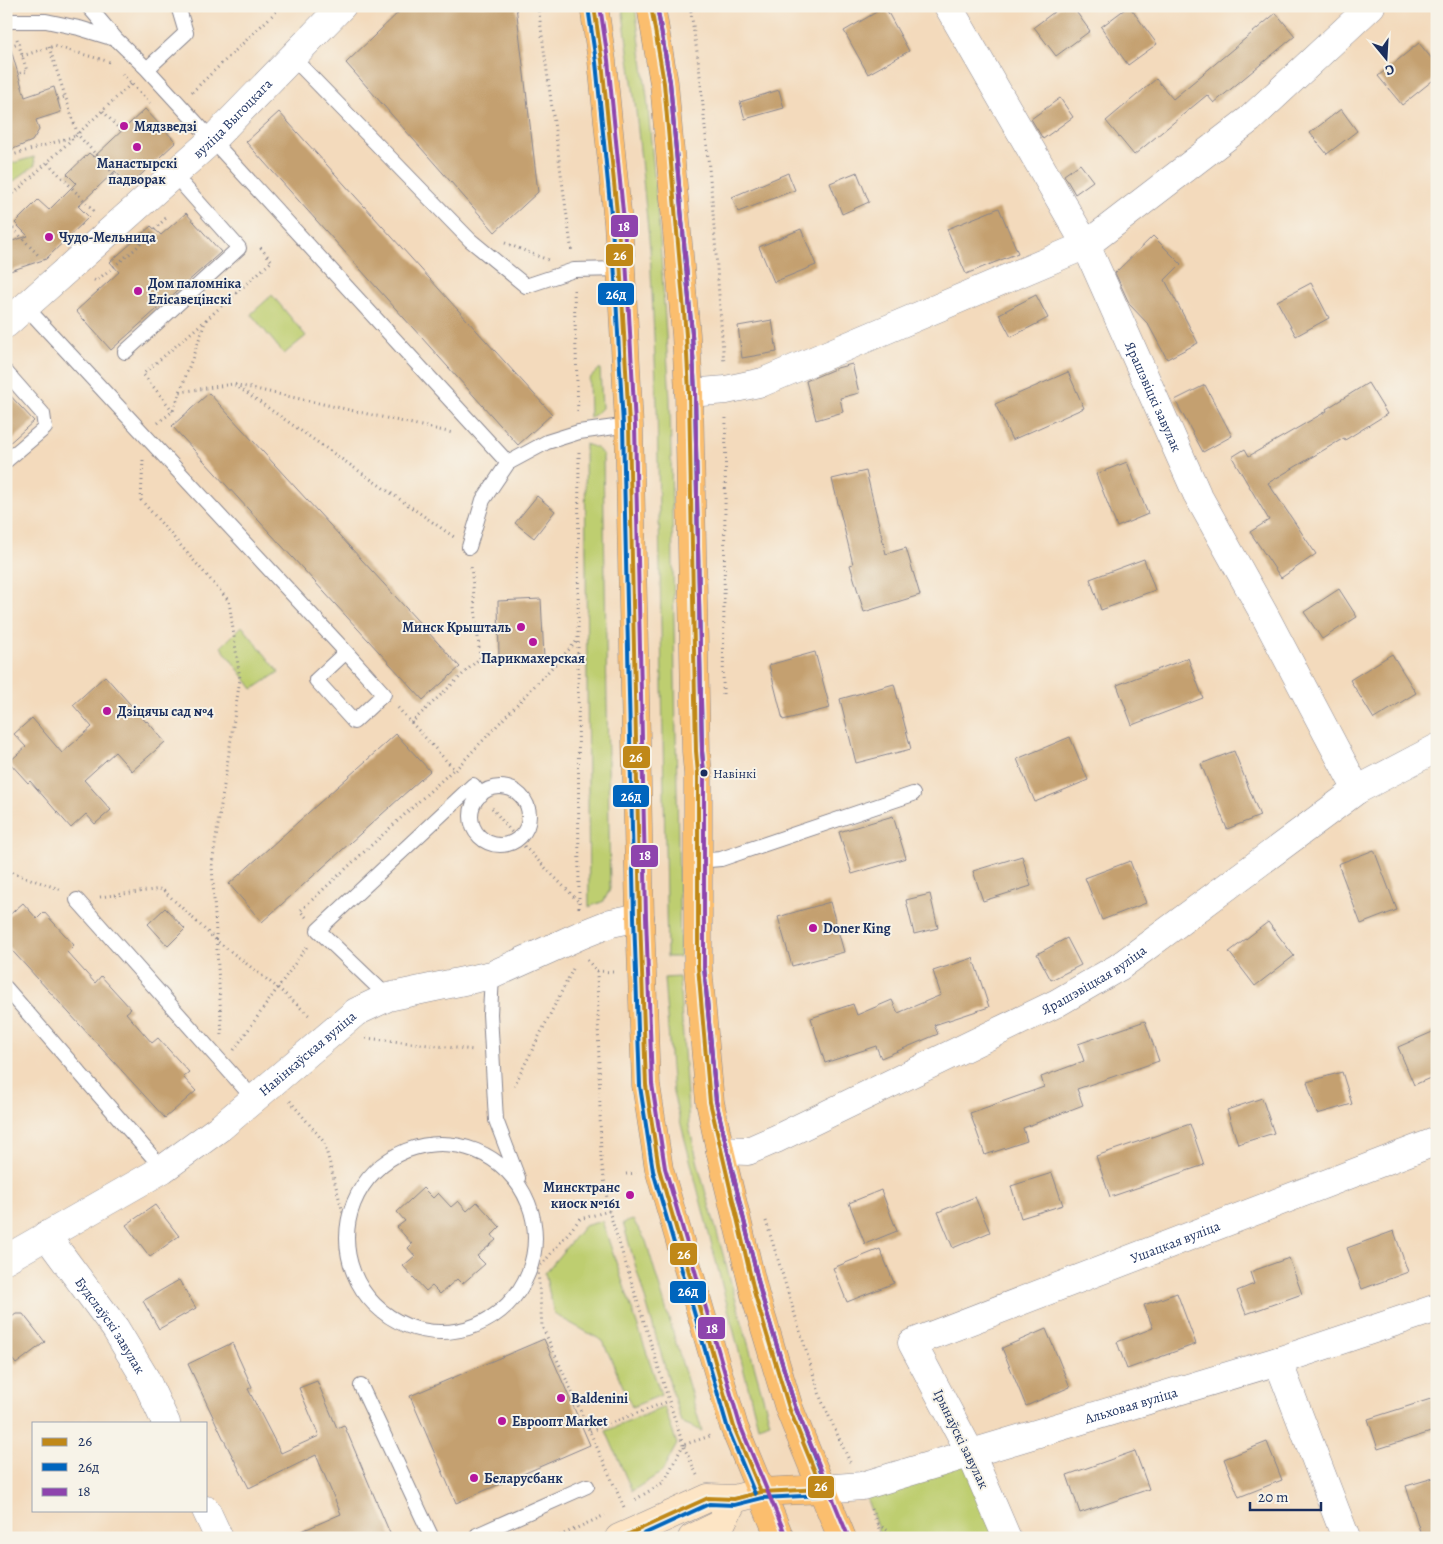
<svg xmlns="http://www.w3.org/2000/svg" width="1443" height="1544" font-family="Alegreya,serif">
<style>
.green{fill:#bece70;stroke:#6c7e67}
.building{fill:#c4a070}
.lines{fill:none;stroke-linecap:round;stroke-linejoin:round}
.service-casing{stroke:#87848d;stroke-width:16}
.minor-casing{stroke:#87848d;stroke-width:29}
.secondary-casing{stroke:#87848d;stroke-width:29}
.primary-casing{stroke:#87848d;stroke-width:29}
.path{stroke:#87848d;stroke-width:3;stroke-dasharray:1 4;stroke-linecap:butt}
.service{stroke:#fff;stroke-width:14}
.minor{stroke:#fff;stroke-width:28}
.secondary{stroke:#fde5c5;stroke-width:28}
.primary{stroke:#fbbe6e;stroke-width:28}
.bus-1-casing{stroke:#f7f3e8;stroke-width:8}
.bus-2-casing{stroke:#f7f3e8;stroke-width:8}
.bus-3-casing{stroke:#f7f3e8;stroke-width:8}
.bus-1{stroke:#c08818;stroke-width:4}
.bus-2{stroke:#0065bd;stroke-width:4}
.bus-3{stroke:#8e44ad;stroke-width:4}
.poi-dot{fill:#b5179e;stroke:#f7f3e8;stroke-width:2}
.bus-dot{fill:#1b2f5e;stroke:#f7f3e8;stroke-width:2}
.labels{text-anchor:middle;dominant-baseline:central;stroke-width:4;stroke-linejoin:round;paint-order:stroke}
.bus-label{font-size:13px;fill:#1b2f5e;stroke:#f7f3e8;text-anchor:start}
.street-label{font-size:14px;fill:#1b2f5e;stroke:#f7f3e8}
.poi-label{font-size:14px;font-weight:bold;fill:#1b2f5e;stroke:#f7f3e8;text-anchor:start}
.line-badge{stroke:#f7f3e8;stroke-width:2}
.badge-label{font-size:14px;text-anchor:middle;font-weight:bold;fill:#fff}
</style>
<rect width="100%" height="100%" fill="#f7f3e8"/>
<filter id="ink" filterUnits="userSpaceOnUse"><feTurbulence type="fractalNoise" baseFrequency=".02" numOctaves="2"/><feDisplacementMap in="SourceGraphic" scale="10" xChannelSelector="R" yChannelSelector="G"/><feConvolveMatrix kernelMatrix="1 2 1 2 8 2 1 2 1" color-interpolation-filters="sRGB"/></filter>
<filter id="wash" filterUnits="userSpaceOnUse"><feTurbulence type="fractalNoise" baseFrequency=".0096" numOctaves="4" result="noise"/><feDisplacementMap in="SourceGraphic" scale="20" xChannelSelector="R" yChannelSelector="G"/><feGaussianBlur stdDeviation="1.12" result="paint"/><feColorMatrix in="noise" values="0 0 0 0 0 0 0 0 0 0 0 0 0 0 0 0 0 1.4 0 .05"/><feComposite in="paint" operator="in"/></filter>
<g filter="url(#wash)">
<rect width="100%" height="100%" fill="#f3dabc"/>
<path class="green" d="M622,6H635L647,97L660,240L670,399L680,957H667L657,404L650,249L636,111Z
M34,157L35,165L6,187V165Z
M272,295L306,336L284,354L251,314Z
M600,368L602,408L597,413L590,418L589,379Z
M585,444L597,448L603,455L610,889L604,901L589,907Z
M242,626L279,672L253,689L221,647Z
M679,977L689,1126L700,1172L770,1422L758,1426L673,1093L664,978Z
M633,1220L646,1241L702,1431L681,1422L623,1223Z
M602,1221L661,1395L632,1407L603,1341L554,1314L545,1273L584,1226Z
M664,1407L677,1444L662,1472L632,1491L606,1431Z
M970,1452L1007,1538H881L862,1486Z"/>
<g id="blocks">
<path class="building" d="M405,6H516L538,192L495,232L346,63Z
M1062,6H1072L1090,31L1056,56L1034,27Z
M1129,6L1157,44L1128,65L1101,27Z
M885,7L909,51L868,74L844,31Z
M1276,13L1295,36L1214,103L1207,95L1134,155L1106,121L1156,79L1173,99Z
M1419,43L1437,65V77L1402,105L1378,76Z
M6,50H11L25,97L54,87L61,112L36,120L39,130L32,141L6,152Z
M779,90L784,108L745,119L740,102Z
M1060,98L1073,117L1043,139L1031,119Z
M145,109L176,142L129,186L115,171L78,206L89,217L46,259L10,271L6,260V243L28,236L15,223L38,200L49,210L76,183L67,174L89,153L94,157Z
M1341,109L1357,131L1327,154L1310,133Z
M279,112L552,414L518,445L246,142Z
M1080,164L1093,181L1075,194L1064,175Z
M857,172L869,202L842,214L830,183Z
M788,173L795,190L738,212L732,197Z
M999,208L1018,253L966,274L947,229Z
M186,213L221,252L111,350L76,311L119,272L110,262L151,226L161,235Z
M801,229L816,265L774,282L759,247Z
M1153,236L1181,264L1165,280L1198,343L1167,359L1148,324L1130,305L1115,273Z
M1311,283L1329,318L1296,336L1277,301Z
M1036,295L1048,318L1011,337L999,314Z
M772,320L777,352L742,358L738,326Z
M852,364L859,393L840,398L843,412L816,420L806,381L837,368Z
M1068,372L1084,408L1012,440L995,404Z
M1368,383L1387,414L1345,440L1344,438L1268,483L1316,554L1281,578L1250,532L1269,520L1232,457L1245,449L1249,456L1327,411L1326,409Z
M1205,385L1232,436L1203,452L1175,400Z
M6,391L34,421L6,446Z
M209,393L460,667L423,700L172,426Z
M1127,462L1148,514L1117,527L1096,474Z
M866,471L886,554L906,548L920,595L864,612L850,565L853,564L832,479Z
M537,496L555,511L534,538L515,523Z
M1144,559L1155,590L1101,610L1090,579Z
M1339,589L1357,617L1322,639L1304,612Z
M541,599L544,658H499L498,601Z
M815,652L830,708L783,720L769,665Z
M1392,654L1416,693L1374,719L1350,680Z
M1188,658L1203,698L1132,725L1117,685Z
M105,676L146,722L147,721L165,742L132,771L115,752L84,780L111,810L95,824L86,814L71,828L30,781L28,783L9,762L26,747L14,734L32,718L62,753L92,727L73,705Z
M894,684L911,749L856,763L840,699Z
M396,734L430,771L262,922L229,884Z
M1070,737L1088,780L1035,802L1017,759Z
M1234,751L1260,816L1227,829L1201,764Z
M893,816L906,858L852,874L839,832Z
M1374,850L1397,910L1361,924L1338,864Z
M1022,856L1031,886L983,901L973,871Z
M1130,861L1146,903L1102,920L1085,878Z
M930,894L938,928L914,934L906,900Z
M830,902L844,952L792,966L778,917Z
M23,903L37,919L44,912L74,945L67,952L95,983L101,976L131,1009L126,1013L152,1043L158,1038L189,1072L183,1077L196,1091L165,1118L6,944V918Z
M165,908L185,929L168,946L148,924Z
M1268,922L1294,956L1255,986L1229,952Z
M1067,938L1081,965L1051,980L1037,954Z
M973,958L989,1007L934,1025L938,1034L881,1058L876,1046L825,1063L811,1018L853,1004L857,1015L892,1000L898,1013L941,995L933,971Z
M1145,1021L1159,1061L1077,1089L1083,1105L1023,1128L1027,1141L985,1155L970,1113L1044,1087L1041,1077L1084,1061L1078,1044Z
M1437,1030V1075L1414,1085L1398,1047Z
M1342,1072L1352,1104L1317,1114L1307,1082Z
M1262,1098L1274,1133L1238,1144L1227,1110Z
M1190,1124L1204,1165L1110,1197L1096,1156Z
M1052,1173L1063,1205L1021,1218L1011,1186Z
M423,1188L433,1198L438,1193L451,1207L458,1201L467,1211L477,1202L500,1227L492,1235L496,1240L477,1256L485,1264L462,1284L457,1279L440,1294L432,1286L426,1291L403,1266L415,1256L408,1248L412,1244L397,1227L405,1221L397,1212Z
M881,1190L897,1231L865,1244L849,1203Z
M975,1197L990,1232L953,1248L938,1212Z
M155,1205L179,1236L150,1257L126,1225Z
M1394,1231L1408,1272L1362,1289L1347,1248Z
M880,1249L894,1283L847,1302L833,1268Z
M1289,1258L1302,1294L1246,1314L1237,1291L1254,1284L1250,1272Z
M179,1280L196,1308L159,1329L143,1301Z
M1177,1293L1196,1344L1127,1369L1117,1342L1153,1328L1144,1305Z
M16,1314H23L45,1342L16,1364L6,1351V1321Z
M1046,1329L1070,1387L1026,1406L1002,1348Z
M544,1339L590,1445L456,1503L410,1396Z
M232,1343L252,1387L248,1389L281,1453L319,1436L299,1388L317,1381L337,1428L344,1425L392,1538H286L341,1514L316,1455L249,1488L225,1442L188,1364Z
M1437,1397V1430L1378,1449L1368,1419Z
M1267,1442L1282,1480L1239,1497L1224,1459Z
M1135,1451L1149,1489L1080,1513L1067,1475Z
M1437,1477V1538H1422L1406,1486Z"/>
</g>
</g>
<g filter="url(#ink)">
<use href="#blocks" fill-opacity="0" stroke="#87848d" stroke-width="1"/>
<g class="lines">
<g class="service-casing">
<path id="service" d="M88,6L116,39L147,69L508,463
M6,23L11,21H46L79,28L115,39
M292,57L470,240L526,286L574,270L621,269
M147,69L186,33L178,6
M25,306L346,652L384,694L354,722L316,680L346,652
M125,352L239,248L184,186
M6,372L43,414L45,428L6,461
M469,547L483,500L508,463L547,442L579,432L629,425
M471 816a29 29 0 1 1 58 0a29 29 0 1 1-58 0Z
M697,861L721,859L913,794
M77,900L254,1099
M492,975L490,1014L496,1120L518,1178
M6,988L163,1169
M388,997L318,930L473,785L481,795
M347 1238a94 94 0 1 1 188 0a94 94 0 1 1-188 0Z
M361,1386L432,1538
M479,1538L477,1535L587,1486"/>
</g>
<g class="minor-casing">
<g id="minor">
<path id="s1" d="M948,6L1086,245L1197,494L1264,614L1357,790"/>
<path id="s2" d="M6,324L212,140L342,6"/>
<path d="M689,393L726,390L763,382L1086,245L1250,119L1371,6"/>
<path id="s3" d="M720,1150L748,1151L776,1139L1057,1003L1119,967L1357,790L1437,748"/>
<path id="s4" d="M46,1235L115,1328L145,1378L166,1423"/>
<path id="s5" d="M6,1259L163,1169L221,1127L356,1012L388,997L492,975L581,935L611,923L640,917"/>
<path d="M1278,1361L1346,1538"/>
<path id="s6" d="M822,1489L862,1486L1278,1361L1437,1308"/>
<path d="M206,1510L219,1538"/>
<path id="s7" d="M1007,1538L970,1452L912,1343L1437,1141"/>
</g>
</g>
<g class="secondary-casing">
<path id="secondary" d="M619,1538L708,1498L734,1499L761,1492
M692,1538L721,1524L734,1499"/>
</g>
<g class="primary-casing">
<path id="primary" d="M594,6L602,61L618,223L621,269L629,425L640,917L646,1085L659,1169L734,1427L780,1538
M651,6L664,83L686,335L689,393L696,751L698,774V966L710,1102L720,1150L755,1295L789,1408L842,1538
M761,1492L822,1489"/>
</g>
<path class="path" d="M538,6L572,253
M690,6L699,65L712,199L724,364
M17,39L27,71L18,74
M10,46L18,43
M49,47L78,135L124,185
M22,56L54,46L110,62
M122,74L150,103
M192,92L282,6
M58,99L65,97
M103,111L121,131
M6,157L75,136
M48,163L94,211
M6,201L132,83
M6,221L39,256
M505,243L548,260
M94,280L96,281L134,250L166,218
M574,290L578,413
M206,320L272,261L258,245
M235,385L454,537
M173,411L143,374L206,320L180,392
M158,423L173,411L180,392L233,384L453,433
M579,452L578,641L579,908
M143,460L141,500L229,601L240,679L212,865L222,1035
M723,694L726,415
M411,723L480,658L471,566
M455,770L577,641
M492,808L518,840L579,902
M6,864L13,873L62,890
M100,897L162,889L217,941L278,988L311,1017
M306,917L300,911L454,769L397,707
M587,960L597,971L601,1159L609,1211L683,1445L664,1482L633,1501
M597,971L613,972
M366,1038L474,1050
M234,1050L308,945
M514,1086L574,967
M290,1101L324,1142L346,1224
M626,1174L636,1173
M609,1211L580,1219L538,1269L542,1326L624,1507
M766,1221L821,1399L850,1462
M519,1292L538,1269
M590,1431L669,1401
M697,1475L683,1445L710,1436
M871,1509L883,1538
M878,1524L898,1538
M555,1538L605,1515"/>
<use href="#service" class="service"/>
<use href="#minor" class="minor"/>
<use href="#secondary" class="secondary"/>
<use href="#primary" class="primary"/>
<g class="bus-1-casing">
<path id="bus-1" d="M594,6L602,61L618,223L629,425L640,917L646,1085L659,1169L734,1427L761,1492
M620,1538L708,1498L734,1499L761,1492L822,1489L789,1408L755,1295L710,1102L698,966V774L696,751L689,393L686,335L664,83L651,6"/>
</g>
<g class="bus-2-casing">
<path id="bus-2" d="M588,7L596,62L612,224L623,425L634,917L640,1086L653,1171L728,1429L755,1494
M635,1538L709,1504L734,1505L762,1498L823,1495L827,1493L828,1489L795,1406L761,1293L716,1101L704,966V774L702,751L695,393L692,334L670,82L657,6"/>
</g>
<g class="bus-3-casing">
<path id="bus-3" d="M600,6L608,60L624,222L635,425L646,917L652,1084L665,1168L740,1425L786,1536
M657,6L670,82L692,334L695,393L702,751L704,774V966L716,1101L761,1293L795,1406L848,1536"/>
</g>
<use href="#bus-1" class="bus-1"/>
<use href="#bus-2" class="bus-2"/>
<use href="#bus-3" class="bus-3"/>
</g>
</g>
<g class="poi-dot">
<circle cx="124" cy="126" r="5"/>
<circle cx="137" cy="147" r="5"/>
<circle cx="49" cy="237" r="5"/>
<circle cx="138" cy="291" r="5"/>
<circle cx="521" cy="627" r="5"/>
<circle cx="533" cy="642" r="5"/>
<circle cx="107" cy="711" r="5"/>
<circle cx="813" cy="928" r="5"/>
<circle cx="630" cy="1195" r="5"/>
<circle cx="561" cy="1398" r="5"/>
<circle cx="502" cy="1421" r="5"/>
<circle cx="474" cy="1478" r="5"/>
</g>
<circle class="bus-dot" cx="704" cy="773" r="4.5"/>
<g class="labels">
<g class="bus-label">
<text x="713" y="773">Навінкі</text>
</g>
<g class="street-label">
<text stroke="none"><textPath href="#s2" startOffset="306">вуліца Выгоцкага</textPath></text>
<text stroke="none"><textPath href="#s1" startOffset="442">Ярашэвіцкі завулак</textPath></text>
<text stroke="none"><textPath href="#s3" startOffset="414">Ярашэвіцкая вуліца</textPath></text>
<text stroke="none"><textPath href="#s5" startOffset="366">Навінкаўская вуліца</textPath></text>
<text stroke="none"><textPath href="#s7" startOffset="499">Ушацкая вуліца</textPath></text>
<text stroke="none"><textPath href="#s4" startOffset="111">Будслаўскі завулак</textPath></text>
<text stroke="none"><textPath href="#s6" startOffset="321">Альховая вуліца</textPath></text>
<text transform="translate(961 1439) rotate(64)">Ірынаўскі завулак</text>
</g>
<g class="poi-label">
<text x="134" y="126">Мядзведзі</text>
<text x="137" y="163" text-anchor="middle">Манастырскі<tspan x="137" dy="16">падворак</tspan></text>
<text x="59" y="237">Чудо-Мельница</text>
<text x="148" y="283">Дом паломніка<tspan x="148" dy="16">Елісавецінскі</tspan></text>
<text x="511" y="627" text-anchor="end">Минск Крышталь</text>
<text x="533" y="658" text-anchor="middle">Парикмахерская</text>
<text x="117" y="711">Дзіцячы сад №4</text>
<text x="823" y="928">Doner King</text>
<text x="620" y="1187" text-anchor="end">Минсктранс<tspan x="620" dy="16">киоск №161</tspan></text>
<text x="571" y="1398">Baldenini</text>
<text x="512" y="1421">Евроопт Market</text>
<text x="484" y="1478">Беларусбанк</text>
</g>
</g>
<g class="line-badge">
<rect x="610" y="214" width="29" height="24" rx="5" fill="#8e44ad"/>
<rect x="605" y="243" width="29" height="24" rx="5" fill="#c08818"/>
<rect x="597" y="282" width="38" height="24" rx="5" fill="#0065bd"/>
<rect x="622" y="745" width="29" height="24" rx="5" fill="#c08818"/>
<rect x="612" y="784" width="38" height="24" rx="5" fill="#0065bd"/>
<rect x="630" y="844" width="29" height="24" rx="5" fill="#8e44ad"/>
<rect x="669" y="1242" width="29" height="24" rx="5" fill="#c08818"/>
<rect x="669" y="1280" width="38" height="24" rx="5" fill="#0065bd"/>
<rect x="697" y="1316" width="29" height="24" rx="5" fill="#8e44ad"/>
<rect x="807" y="1475" width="28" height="24" rx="5" fill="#c08818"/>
</g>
<g class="badge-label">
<text x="624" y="231">18</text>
<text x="620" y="260">26</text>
<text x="616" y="299">26д</text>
<text x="636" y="762">26</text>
<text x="631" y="801">26д</text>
<text x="645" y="860">18</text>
<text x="684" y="1259">26</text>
<text x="688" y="1296">26д</text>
<text x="712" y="1333">18</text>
<text x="821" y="1491">26</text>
</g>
<rect width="1443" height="1544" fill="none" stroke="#f7f3e8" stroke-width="25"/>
<rect x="32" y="1422" width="175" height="90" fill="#f7f3e8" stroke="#9fa5b1"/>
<rect x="42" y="1438" width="25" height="8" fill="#c08818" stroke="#9fa5b1"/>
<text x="78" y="1446" font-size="15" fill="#1b2f5e">26</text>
<rect x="42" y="1463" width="25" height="8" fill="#0065bd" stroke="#9fa5b1"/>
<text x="78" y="1472" font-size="15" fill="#1b2f5e">26д</text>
<rect x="42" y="1488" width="25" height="8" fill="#8e44ad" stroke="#9fa5b1"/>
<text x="78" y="1496" font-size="15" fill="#1b2f5e">18</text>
<g transform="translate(1386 58) rotate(162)" stroke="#f7f3e8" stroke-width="4" paint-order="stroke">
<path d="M0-4L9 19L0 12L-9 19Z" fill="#1b2f5e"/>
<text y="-8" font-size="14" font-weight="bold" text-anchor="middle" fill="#1b2f5e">С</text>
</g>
<path d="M1250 1502v8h71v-8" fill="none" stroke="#1b2f5e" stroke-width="2.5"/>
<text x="1258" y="1502" font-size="15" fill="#1b2f5e" stroke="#f7f3e8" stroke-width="4" paint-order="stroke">20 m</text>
</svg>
